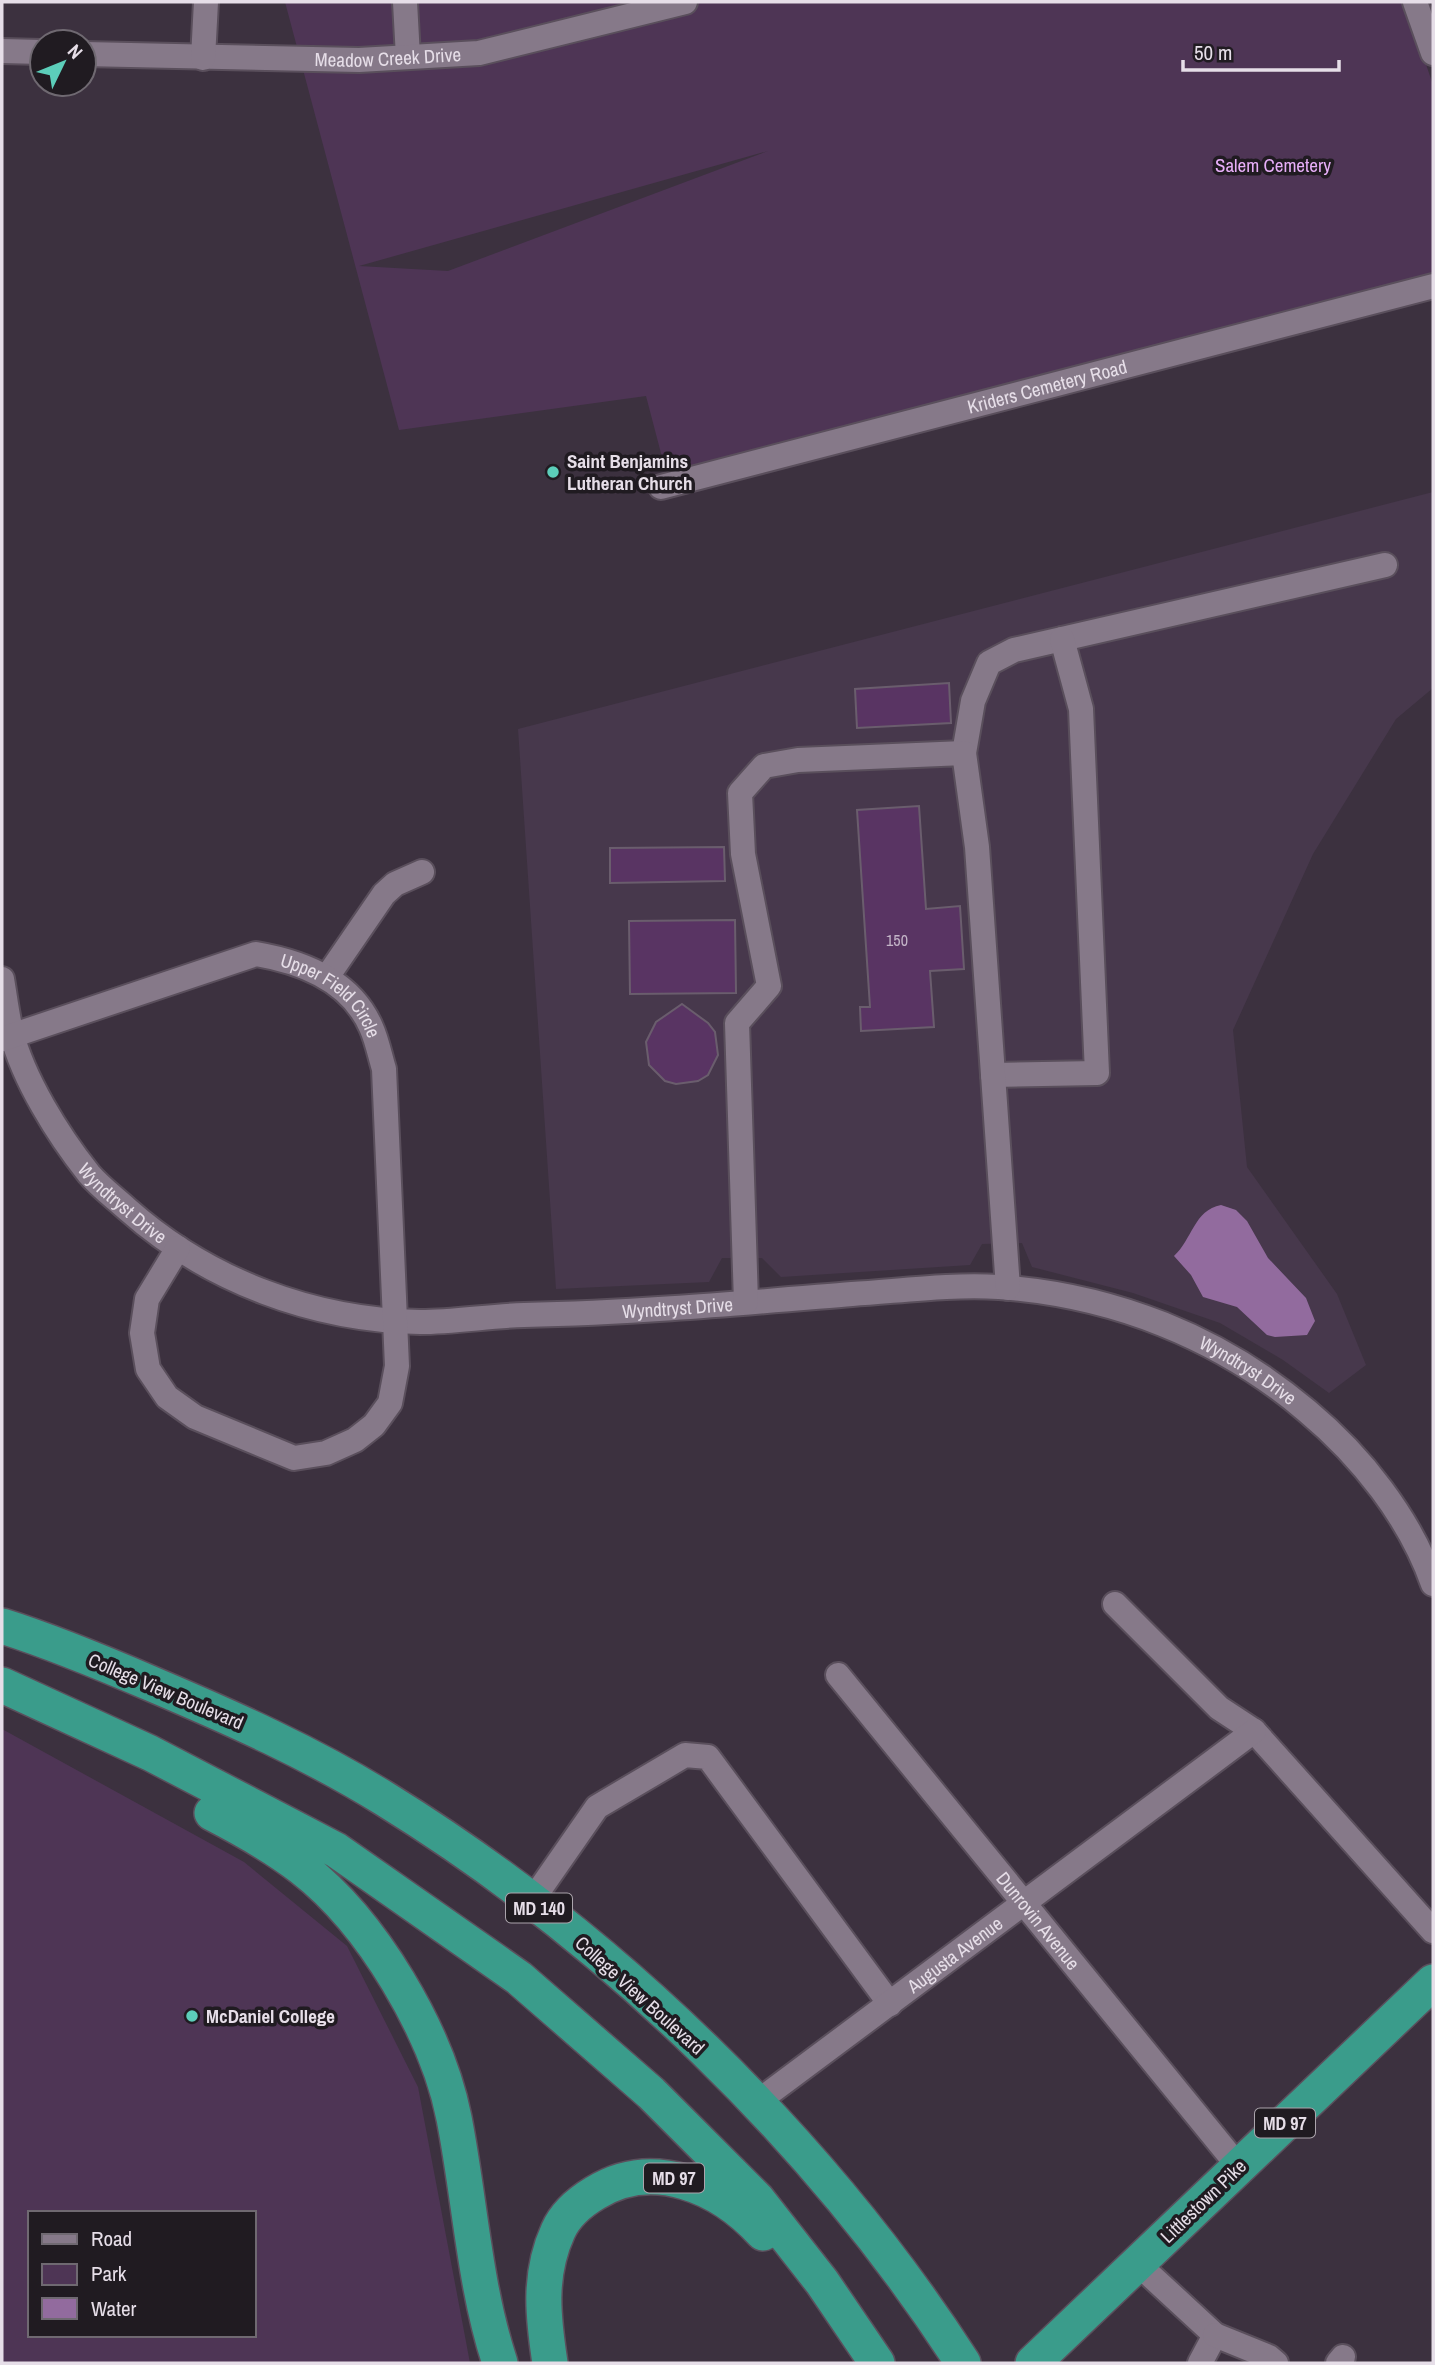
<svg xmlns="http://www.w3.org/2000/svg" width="1435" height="2365" font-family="'Archivo Narrow',sans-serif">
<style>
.built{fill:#47384c}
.green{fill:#4e3555;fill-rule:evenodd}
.water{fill:#926b9e}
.building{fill:#593463;stroke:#6a5d6d;stroke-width:2}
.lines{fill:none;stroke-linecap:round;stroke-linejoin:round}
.minor-casing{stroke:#5a4f5c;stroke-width:28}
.highway-casing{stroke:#5a4f5c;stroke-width:38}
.minor{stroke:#867989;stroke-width:24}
.highway{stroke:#3a9c8b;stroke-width:35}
.poi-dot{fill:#5cceba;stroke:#201b21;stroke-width:2.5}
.labels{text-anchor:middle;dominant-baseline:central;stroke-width:7;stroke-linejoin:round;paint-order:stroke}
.number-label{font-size:16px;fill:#c3b4c7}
.shield{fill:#201b21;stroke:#aba4ac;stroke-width:2}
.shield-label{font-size:18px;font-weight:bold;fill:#e6dee8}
.street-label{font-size:19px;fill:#e6dee8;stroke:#201b21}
.park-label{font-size:19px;fill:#e7aef8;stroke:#201b21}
.poi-label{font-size:19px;font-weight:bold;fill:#e6dee8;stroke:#201b21;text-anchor:start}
</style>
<rect width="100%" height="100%" fill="#3c313f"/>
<path class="built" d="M1433,492V688L1396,719L1313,854L1233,1030L1247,1167L1337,1294L1366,1365L1329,1393L1283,1360L1220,1323L1133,1293L1032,1267L1022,1243L982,1244L970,1265L781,1277L762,1258H722L709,1282L556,1289L518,729Z"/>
<path class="green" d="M285,2H1405L1433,85V277L668,480L646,396L399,430ZM768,151L448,271L359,266Z
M2,1729L244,1862L347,1946L418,2087L470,2363H2ZM30,2213H254V2335H30Z"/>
<path class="water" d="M1221,1205L1236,1210L1247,1221L1268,1258L1306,1298L1315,1321L1307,1335L1275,1337L1267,1335L1237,1307L1203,1297L1191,1275L1174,1256C1192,1240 1194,1210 1221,1205Z"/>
<path class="building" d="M949,683L951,723L857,728L855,689Z
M919,806L926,909L960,906L964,969L930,971L934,1027L861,1031L860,1007H870L857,810Z
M724,847L725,881L610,883V848Z
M735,920L736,993L630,994L629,921Z
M682,1004L708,1023L715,1032L718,1055L708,1075L698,1081L676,1084L665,1081L649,1065L646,1042L656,1022Z"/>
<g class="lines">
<g class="minor-casing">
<g id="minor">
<path d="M405,2L408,57"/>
<path d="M1415,2L1433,53"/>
<path d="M2,51L42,52"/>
<path id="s1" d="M84,54L359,60L479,53L685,2"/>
<path d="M203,58L206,2"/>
<path id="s2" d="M661,487L1433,286"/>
<path d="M964,753L973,701L989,663L1014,650L1385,565"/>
<path d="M327,977L384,894L395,884L422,872"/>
<path id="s3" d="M2,979C5,996 7,1014 11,1031C23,1079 58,1135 89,1174C100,1187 115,1198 127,1209C208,1281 313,1320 420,1322C455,1322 489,1316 524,1315C633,1313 743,1303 852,1294C900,1291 951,1284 999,1287C1113,1295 1220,1337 1307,1411C1361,1456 1410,1518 1433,1584"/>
<path id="s4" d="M2,1039L256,954C303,962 351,981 371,1027C377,1040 380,1056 384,1069L397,1366L390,1403L374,1425L355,1440L326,1453L294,1458L195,1417L167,1397L148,1369L142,1333L147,1299L178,1248"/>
<path d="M993,1075L1097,1073L1081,709L1062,639"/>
<path d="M746,1302L737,1023L769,986L743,854L740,793L764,766L798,760L964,753L977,847L1008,1288"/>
<path d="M1115,1604L1219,1708L1254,1731L1433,1931"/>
<path id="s5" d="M838,1675L1239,2167"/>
<path d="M531,1902L597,1807L685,1755L708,1757L890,2004"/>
<path id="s6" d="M756,2103L1254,1731"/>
<path d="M1137,2263L1215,2335L1200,2363"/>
<path d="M1215,2335L1269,2357L1276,2363"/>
<path d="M1338,2363L1343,2357"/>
</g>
</g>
<g class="highway-casing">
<path id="highway" d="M2,1626C53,1642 103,1663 152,1684C232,1718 311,1753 385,1799C610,1938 820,2141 963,2363
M2,1685L150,1753L336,1850L519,1978L651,2093L757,2199L822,2282L877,2363
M212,1813C243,1829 275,1847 302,1868C372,1922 437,2032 454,2118C470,2199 474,2285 500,2363
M550,2363C543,2317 538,2275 558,2231C565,2215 580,2202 595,2193C653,2157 720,2186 763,2233
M1033,2363L1433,1982"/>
</g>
<use href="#minor" class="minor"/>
<use href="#highway" class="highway"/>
</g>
<g class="poi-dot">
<circle cx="553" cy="472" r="7"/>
<circle cx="192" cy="2016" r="7"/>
</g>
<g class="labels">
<g class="number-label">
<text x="897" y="940">150</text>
</g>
<g class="shield">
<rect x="506" y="1893.5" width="66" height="29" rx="5"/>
<rect x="1255" y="2108.5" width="60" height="29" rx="5"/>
<rect x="644" y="2163.5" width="60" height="29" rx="5"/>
</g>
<g class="shield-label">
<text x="539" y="1908">MD 140</text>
<text x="1285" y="2123">MD 97</text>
<text x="674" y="2178">MD 97</text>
</g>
<g class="street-label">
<text stroke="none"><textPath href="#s1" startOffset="304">Meadow Creek Drive</textPath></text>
<text stroke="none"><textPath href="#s2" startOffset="399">Kriders Cemetery Road</textPath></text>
<text stroke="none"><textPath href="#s4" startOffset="357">Upper Field Circle</textPath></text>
<text stroke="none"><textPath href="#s3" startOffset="261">Wyndtryst Drive</textPath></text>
<text stroke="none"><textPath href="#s3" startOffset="847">Wyndtryst Drive</textPath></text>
<text stroke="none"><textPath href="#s3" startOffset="1435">Wyndtryst Drive</textPath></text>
<text transform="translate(166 1691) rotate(23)">College View Boulevard</text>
<text stroke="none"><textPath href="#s5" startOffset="317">Dunrovin Avenue</textPath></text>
<text stroke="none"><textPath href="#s6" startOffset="248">Augusta Avenue</textPath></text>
<text transform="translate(640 1995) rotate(42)">College View Boulevard</text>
<text transform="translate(1203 2201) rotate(-44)">Littlestown Pike</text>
</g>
<g class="park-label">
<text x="1273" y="165">Salem Cemetery</text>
</g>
<g class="poi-label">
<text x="567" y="461">Saint Benjamins<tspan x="567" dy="22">Lutheran Church</tspan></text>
<text x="206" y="2016">McDaniel College</text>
</g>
</g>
<rect width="1435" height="2365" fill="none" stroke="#e6dee8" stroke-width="7"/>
<rect x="28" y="2211" width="228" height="126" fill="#201b21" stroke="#6f6971" stroke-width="2"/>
<rect x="42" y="2234" width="35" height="10" fill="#867989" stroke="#6f6971" stroke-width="2"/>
<text x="91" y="2246" font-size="21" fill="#e6dee8">Road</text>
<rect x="42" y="2264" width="35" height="21" fill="#4e3555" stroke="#6f6971" stroke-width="2"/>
<text x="91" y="2281" font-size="21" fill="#e6dee8">Park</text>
<rect x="42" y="2298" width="35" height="21" fill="#926b9e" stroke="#6f6971" stroke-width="2"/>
<text x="91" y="2316" font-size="21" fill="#e6dee8">Water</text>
<g transform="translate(63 63) rotate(47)"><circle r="33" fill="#201b21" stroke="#6f6971" stroke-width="2"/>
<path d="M0-5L12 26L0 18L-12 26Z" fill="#5cceba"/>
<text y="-10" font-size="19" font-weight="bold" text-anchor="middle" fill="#e6dee8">N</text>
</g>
<path d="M1183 60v10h156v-10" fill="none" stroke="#e6dee8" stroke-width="3.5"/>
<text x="1194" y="60" font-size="21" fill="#e6dee8" stroke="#201b21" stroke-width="5" paint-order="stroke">50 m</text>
</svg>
